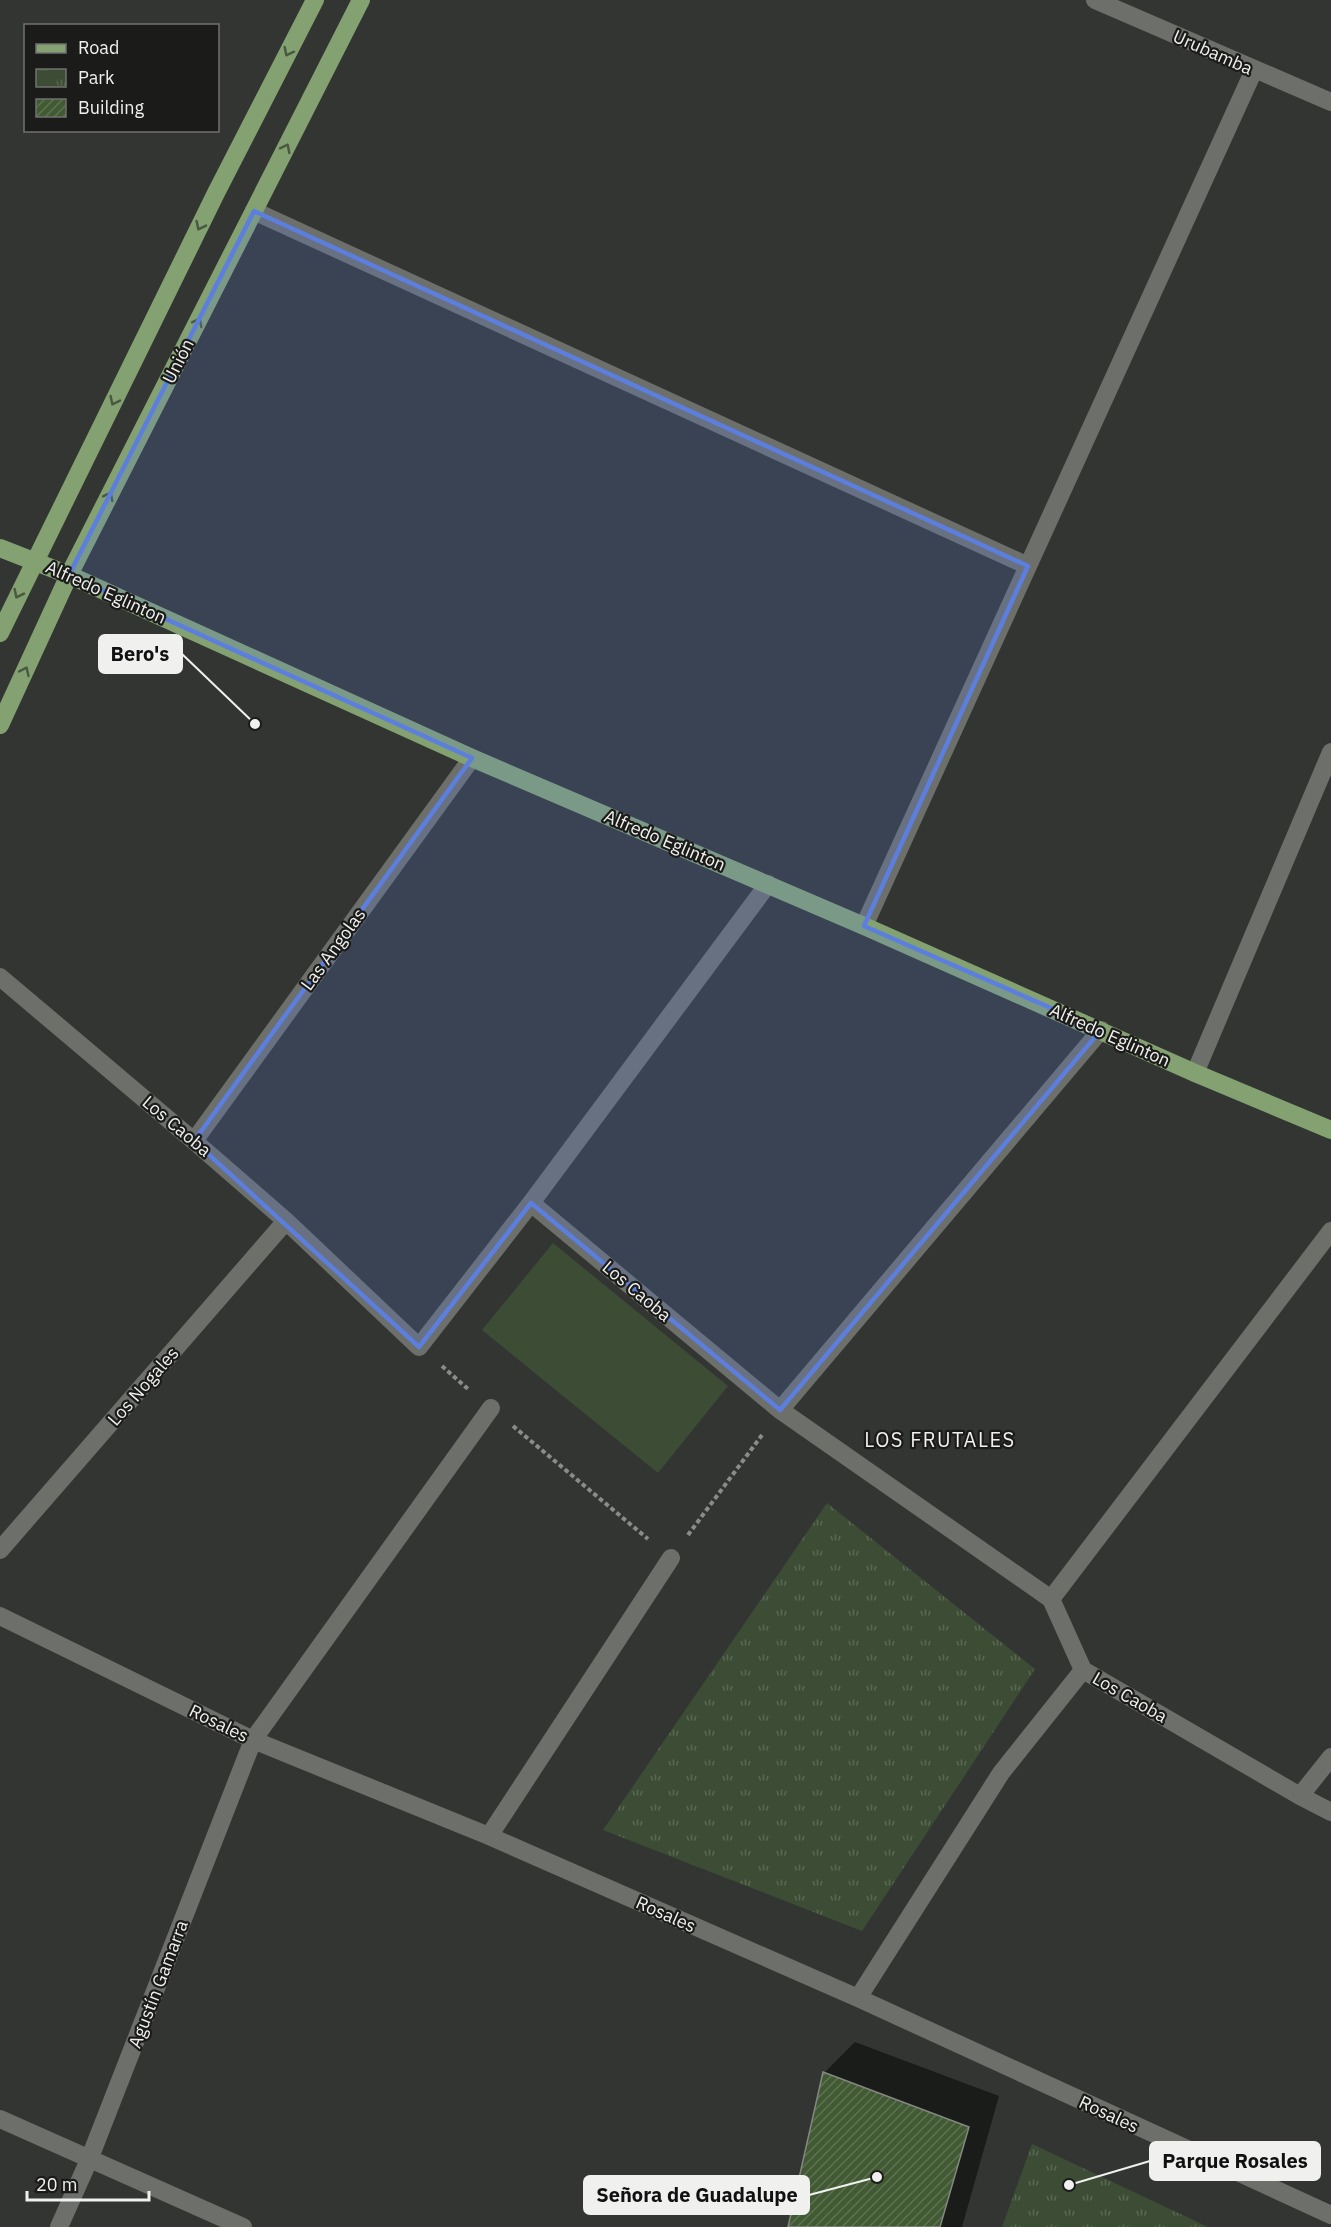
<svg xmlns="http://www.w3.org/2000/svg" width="1331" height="2227" font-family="'IBM Plex Sans',sans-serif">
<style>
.grass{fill:#3d4d35}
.park{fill:url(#park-tufts)}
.shadow{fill:#0007}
.building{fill:url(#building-hatch);stroke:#848782;stroke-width:1.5}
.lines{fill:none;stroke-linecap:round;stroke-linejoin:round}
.path{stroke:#8a8c89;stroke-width:4;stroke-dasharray:4.5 3;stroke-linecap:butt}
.minor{stroke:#6c6f6a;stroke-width:18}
.major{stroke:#83a171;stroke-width:18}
.oneway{stroke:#4a5841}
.marked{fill:#5c7fdf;fill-opacity:0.2;stroke:#5c7fdf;stroke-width:4.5;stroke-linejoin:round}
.labels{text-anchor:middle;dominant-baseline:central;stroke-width:4.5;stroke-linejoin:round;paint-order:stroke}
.street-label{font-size:18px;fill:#f0f1ef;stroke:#1b1c1a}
.neighbourhood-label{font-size:20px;letter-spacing:1.5px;fill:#f0f1ef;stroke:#1b1c1a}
.leader{fill:none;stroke:#f0f1ef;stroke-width:2}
.callout-dot{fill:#f0f1ef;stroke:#1b1c1a;stroke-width:2}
.callout{fill:#f0f1ef;stroke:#f0f1ef;stroke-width:2}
.callout-label{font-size:20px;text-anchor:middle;font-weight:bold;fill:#111}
</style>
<defs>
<pattern id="park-tufts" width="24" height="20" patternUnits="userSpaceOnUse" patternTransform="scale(1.5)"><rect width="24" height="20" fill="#3d4d35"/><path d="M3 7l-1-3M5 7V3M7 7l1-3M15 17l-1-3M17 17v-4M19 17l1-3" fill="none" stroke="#596753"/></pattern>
<pattern id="building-hatch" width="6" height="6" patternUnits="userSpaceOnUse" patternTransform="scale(1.5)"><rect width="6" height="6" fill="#425a34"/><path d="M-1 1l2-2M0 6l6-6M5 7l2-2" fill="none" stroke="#5e7252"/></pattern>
</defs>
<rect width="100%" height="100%" fill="#323531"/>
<path class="grass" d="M553,1243L728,1386L658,1473L482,1330Z"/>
<path class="park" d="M827,1503L1035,1669L862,1931L603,1830Z
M1032,2144L1208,2227H1002Z"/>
<path class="shadow" d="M855,2042L999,2096L962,2227H790L824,2073Z"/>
<path class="building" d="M823,2072L969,2127L940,2227H788Z"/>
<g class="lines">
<path class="path" d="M442,1366L468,1389
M513,1426L648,1539
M688,1535L762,1435"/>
<path class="minor" d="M1095,0L1331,102
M254,211L1028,566
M864,926L1254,70
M0,977L194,1141L286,1221L419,1347L531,1203L780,1410L1051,1599L1083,1670L1300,1796L1331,1812
M1195,1073L1331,752
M194,1141L472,758
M531,1203L768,884
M780,1410L1101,1030
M0,1550L286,1221
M1051,1599L1331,1231
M0,1616L253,1740L489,1836L858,1998L1331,2215
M1300,1796L1331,1757
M489,1836L671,1558
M858,1998L1001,1773L1083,1670
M0,2119L243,2227
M59,2227L89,2160L253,1740L491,1408"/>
<path class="major" d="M0,548L69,575L472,758L864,926L1195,1073L1331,1130
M0,633L216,193L315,0
M0,725L69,575L361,0"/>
</g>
<defs><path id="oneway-chevron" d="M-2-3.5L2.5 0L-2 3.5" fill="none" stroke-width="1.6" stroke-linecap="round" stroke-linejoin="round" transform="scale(1.5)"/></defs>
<g class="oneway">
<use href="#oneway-chevron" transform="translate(288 52) rotate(117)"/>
<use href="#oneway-chevron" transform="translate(286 148) rotate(-63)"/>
<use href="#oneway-chevron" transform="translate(200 226) rotate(116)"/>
<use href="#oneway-chevron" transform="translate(198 322) rotate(-63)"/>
<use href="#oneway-chevron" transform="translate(114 401) rotate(116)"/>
<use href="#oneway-chevron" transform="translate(109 496) rotate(-63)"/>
<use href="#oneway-chevron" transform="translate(18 594) rotate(116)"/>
<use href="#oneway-chevron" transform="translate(25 671) rotate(-65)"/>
</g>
<path class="marked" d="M254,211L1028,566L864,926L1101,1030L780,1410L531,1203L419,1347L194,1141L472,758L69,575Z"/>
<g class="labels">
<g class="street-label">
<text transform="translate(1213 52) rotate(24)">Urubamba</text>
<text transform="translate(178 361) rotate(-63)">Unión</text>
<text transform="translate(106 592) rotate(24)">Alfredo Eglinton</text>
<text transform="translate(665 840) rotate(23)">Alfredo Eglinton</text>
<text transform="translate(333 949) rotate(-54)">Las Angolas</text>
<text transform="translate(1110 1035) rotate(24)">Alfredo Eglinton</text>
<text transform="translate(177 1126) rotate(40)">Los Caoba</text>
<text transform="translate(637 1291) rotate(40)">Los Caoba</text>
<text transform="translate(143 1386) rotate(-49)">Los Nogales</text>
<text transform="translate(1130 1697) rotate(30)">Los Caoba</text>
<text transform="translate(219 1723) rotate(26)">Rosales</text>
<text transform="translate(666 1914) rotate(24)">Rosales</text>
<text transform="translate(158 1984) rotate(-69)">Agustín Gamarra</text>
<text transform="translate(1109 2114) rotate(25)">Rosales</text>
</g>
<g class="neighbourhood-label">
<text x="940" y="1439">LOS FRUTALES</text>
</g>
</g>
<path class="leader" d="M255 724L182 654M1069 2185L1150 2161M877 2177L809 2195"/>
<g class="callout-dot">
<circle cx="255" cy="724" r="6"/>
<circle cx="1069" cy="2185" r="6"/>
<circle cx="877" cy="2177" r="6"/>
</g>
<g class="callout">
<rect x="99" y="635" width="83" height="38" rx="6"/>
<rect x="1150" y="2142" width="170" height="38" rx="6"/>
<rect x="584" y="2176" width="225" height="38" rx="6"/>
</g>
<g class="callout-label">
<text x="140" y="661">Bero's</text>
<text x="1235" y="2168">Parque Rosales</text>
<text x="697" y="2202">Señora de Guadalupe</text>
</g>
<rect x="24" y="24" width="195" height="108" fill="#1b1c1a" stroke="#70716f" stroke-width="1.5"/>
<rect x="36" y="44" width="30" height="9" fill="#83a171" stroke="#70716f" stroke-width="1.5"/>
<text x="78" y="54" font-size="18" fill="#f0f1ef">Road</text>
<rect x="36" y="69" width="30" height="18" fill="url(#park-tufts)" stroke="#70716f" stroke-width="1.5"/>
<text x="78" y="84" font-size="18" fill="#f0f1ef">Park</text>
<rect x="36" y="99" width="30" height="18" fill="url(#building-hatch)" stroke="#70716f" stroke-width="1.5"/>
<text x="78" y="114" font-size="18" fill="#f0f1ef">Building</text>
<path d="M27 2191v9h122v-9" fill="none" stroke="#f0f1ef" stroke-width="3"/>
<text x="36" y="2191" font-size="18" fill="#f0f1ef" stroke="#1b1c1a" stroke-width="4.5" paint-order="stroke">20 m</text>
</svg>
